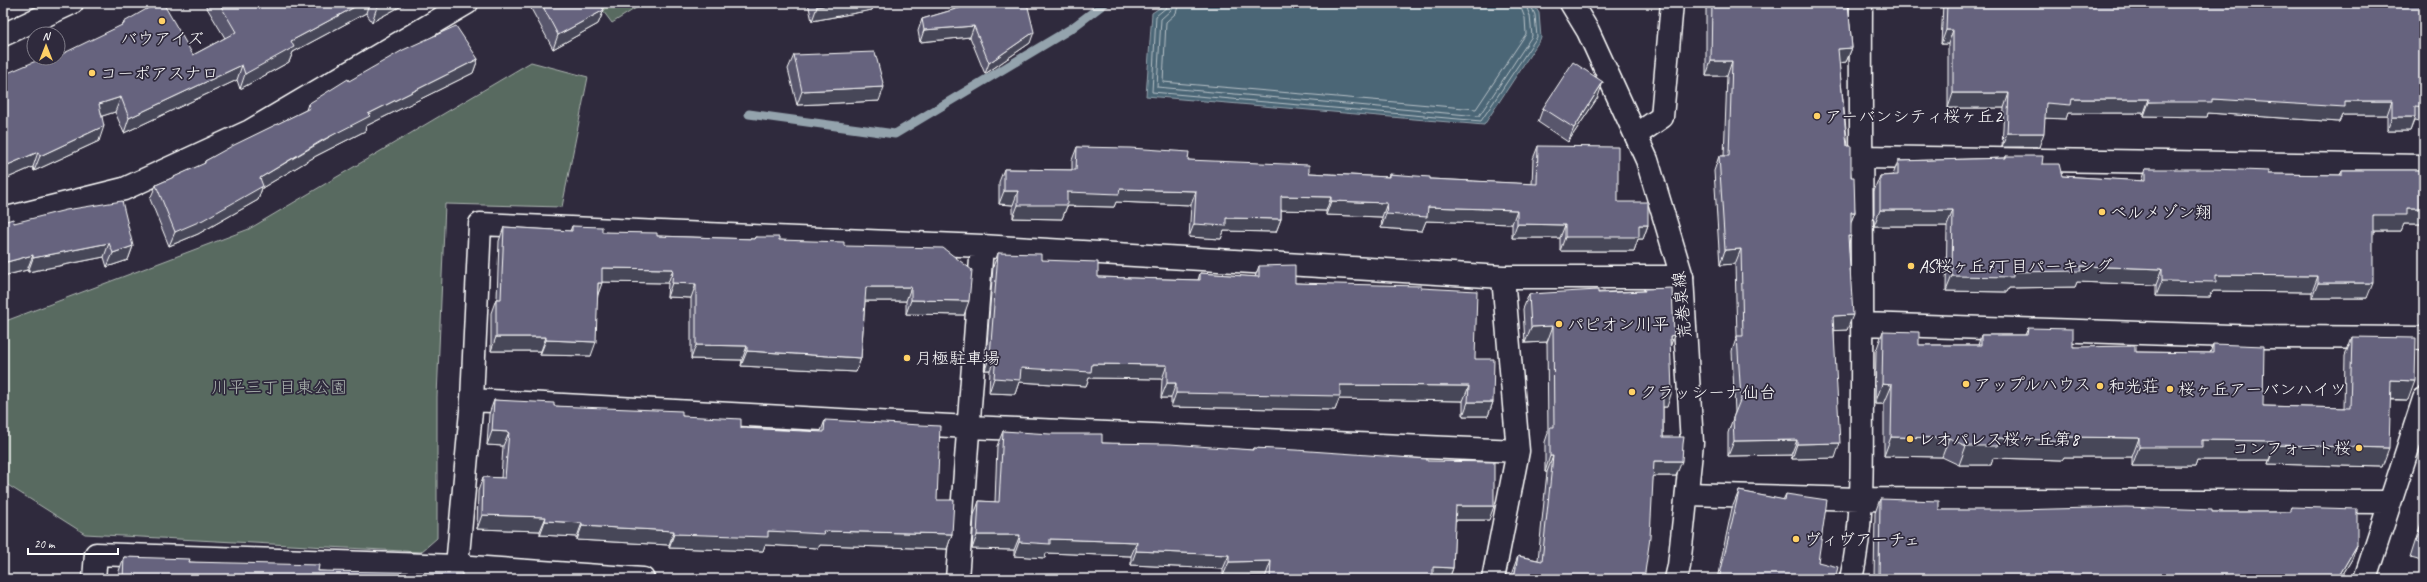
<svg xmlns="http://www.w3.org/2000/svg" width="2427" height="582" font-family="Caveat,'Klee One',sans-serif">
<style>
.green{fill:#596a61;stroke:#acb4b0}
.water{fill:#4c6676;stroke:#94a3ad}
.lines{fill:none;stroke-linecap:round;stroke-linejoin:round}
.shore{stroke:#b7c2c8;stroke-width:1}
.stream{stroke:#94a3ad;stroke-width:9}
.minor-casing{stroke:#fff;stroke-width:25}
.tertiary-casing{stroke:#fff;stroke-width:25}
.primary-casing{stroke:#fff;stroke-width:25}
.minor{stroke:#2f2a3d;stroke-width:22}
.tertiary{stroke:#2f2a3d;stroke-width:22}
.primary{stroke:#2f2a3d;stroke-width:22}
.wall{fill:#58566c;stroke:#fff}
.shaded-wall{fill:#474658;stroke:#fff}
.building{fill:#66647e;stroke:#fff}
.poi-dot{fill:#ffd166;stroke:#2f2a3d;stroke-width:1.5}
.labels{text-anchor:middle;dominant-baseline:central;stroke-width:3.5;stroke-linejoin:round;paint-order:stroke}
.poi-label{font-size:17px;fill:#fff;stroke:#2f2a3d;text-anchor:start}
.street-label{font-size:17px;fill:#fff;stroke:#2f2a3d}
.park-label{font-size:17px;fill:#acb4b0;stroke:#2f2a3d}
</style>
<rect width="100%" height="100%" fill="#2f2a3d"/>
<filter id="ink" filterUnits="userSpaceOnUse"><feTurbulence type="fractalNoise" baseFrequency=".025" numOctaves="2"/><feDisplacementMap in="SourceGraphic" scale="8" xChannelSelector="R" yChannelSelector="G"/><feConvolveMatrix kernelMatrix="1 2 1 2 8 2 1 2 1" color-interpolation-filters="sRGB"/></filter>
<g filter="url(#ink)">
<path class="green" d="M597,3H644L612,23Z
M531,62L588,77L562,207L445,204L437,397V538L421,552L85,534L3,482V322L249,229Z"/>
<path class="water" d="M1167,3H1533L1539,13L1541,38L1484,125L1146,96L1152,13Z"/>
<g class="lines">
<path class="shore" d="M1168,3L1167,7L1156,16L1152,92L1481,121L1537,37L1535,15L1530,3
M1173,3L1171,10L1161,19L1157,87L1479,116L1532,36L1530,16L1525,3
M1179,3L1176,13L1166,22L1163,82L1476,109L1526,34L1525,18L1519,3"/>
<path class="stream" d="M749,114L895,134L1072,28L1105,3"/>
<g class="minor-casing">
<path id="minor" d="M1636,135L1662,117L1672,3
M1862,157L2424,166
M3,219L124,189L250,131L467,3
M1863,324L2262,337L2424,338
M472,400L969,427L1518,451
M1687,494L1859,499L2390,502
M94,579L96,554L457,566
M643,579L457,566L472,400L480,224L982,246L1503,277H1682
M957,579L982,246
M1493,579L1518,451L1503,277
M1851,579C1865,518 1861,452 1862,389C1863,261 1860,132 1861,3
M2365,579L2424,399"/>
</g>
<g class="tertiary-casing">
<path id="tertiary" d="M1571,3L1588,31L1647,160L1682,277L1692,443L1679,566L1676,579"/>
</g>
<g class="primary-casing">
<path id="primary" d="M3,35L72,3"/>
</g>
<use href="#minor" class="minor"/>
<use href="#tertiary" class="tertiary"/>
<use href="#primary" class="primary"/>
</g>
<path class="wall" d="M204,3H405V4L372,22L366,13L293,52L289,62L240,89L237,80L124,133L115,112L102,116L99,141L34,171L33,167L3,180V75L58,58L123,25L124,22L193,55L225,38Z
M528,3H599L604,10L598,24L553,49Z
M808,3H874L872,10L812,21Z
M973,3H1027L1030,43L985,74L970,37L920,42L918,31L922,19L973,4Z
M1706,3H1848L1852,48L1846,62L1839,63L1855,212L1851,221L1849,242L1847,330H1834L1835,458L1792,459L1791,455L1728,456V433L1735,412L1732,351L1737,336L1735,264L1720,265L1714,171L1719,156H1724L1727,76H1706Z
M1943,3H2424V123L2414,121L2410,131H2387V115H2342L2339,122L2208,113L2207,117L2144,116V113H2068L2066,119L2045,118L2039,147H2002L2004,108H1948V44H1941Z
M794,55L879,101L797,105L788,69Z
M478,59L473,73L366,126L365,131L316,156L262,188L258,200L198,234L169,246L150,199L156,185L204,164L205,161L306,110L308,104Z
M1598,97L1568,142L1538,122L1543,108Z
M1538,146L1618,202L1648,225L1643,239H1638L1634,251H1560V238H1512V224L1426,221L1422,231L1381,228L1382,217L1326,215V211L1281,210V219L1276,232L1224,231L1221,239L1189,237L1191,205L1116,202L1114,207L1067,206L1062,219L1013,218V205L999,204V182L1004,169L1072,170V160L1077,147L1188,160L1309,173L1388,177L1389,174L1430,179L1532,184L1533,159Z
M2006,156L2042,164L2062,176L2141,181L2145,169L2269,174L2340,175L2342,170H2424V224H2404L2401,231H2373L2367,298H2312V292L2213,291L2210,297L2156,296V285L2077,282L2075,287L2009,288L2007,292L1946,291L1947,226H1874V191L1880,176L1893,175L1898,161L2006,158Z
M3,222L14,223L133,246L128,260L107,267L104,257L28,272L27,270L3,276Z
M572,226L602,232L657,236L754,239L755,237L779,240L844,246L964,315L906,314V301H865L861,358L856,372L741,366L742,360L691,359V298L667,297L668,283L602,282L598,294L591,356L540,355L541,351H491V313L496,299H497L499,241L504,227L570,231Z
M998,253L1041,260L1098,277L1198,280L1200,273L1255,277L1259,266L1295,283L1421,288L1475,359L1493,402L1488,416H1463V401L1339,399L1335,410L1171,407V398H1161L1162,379L1089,378L1086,386L1019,382L1015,394L989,393L990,370H985L993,267Z
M1644,289L1674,335L1670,347L1667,407H1663V437L1676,476H1653L1644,579H1511L1512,572L1518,556L1538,560L1547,472H1545V442L1548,433L1547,342L1525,343L1523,309L1529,294L1644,291Z
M2028,328L2073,347L2135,352L2210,353L2213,344L2263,406L2344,408L2345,356L2352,337L2408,400H2390L2382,467L2268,464L2269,460H2197L2195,466H2132V457H2064L2062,460L1993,458L1991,465H1959L1942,457L1884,456V404H1875L1876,351L1883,331L1919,345H1978L1981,335H2025Z
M494,400L554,406L682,416L741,428L821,431L825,420L937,500L952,534L947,549L820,545L818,548L765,545L763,551L669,548V545L577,540V537L540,535V531L477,529L478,491L483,477L501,478L503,446L487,445L489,414Z
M1003,431L1102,443L1252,450L1253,448L1427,461L1489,520H1455L1453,568L1449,579H1266V575L1223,576V569L1131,565V556L1046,553L1045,558L1014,556V550L972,549L974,515L979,501L995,502L997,446Z
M1739,491L1783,500L1786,494L1818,562L1835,579H1717L1732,508Z
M1880,499L1939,510L2212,512H2289L2291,507L2357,545L2352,559L2340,579H1874L1875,513Z
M2424,514V562L2410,558Z
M124,557L189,562L318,571L462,579H118L119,571Z
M2424,571V579H2422Z"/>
<path class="shaded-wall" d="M362,3H369L366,13L293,52L289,62L240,89L245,74L291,41Z
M385,3H405V4L372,22L377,7Z
M837,3H874L872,10L812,21L817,7Z
M604,10L598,24L553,49L558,35Z
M974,26L970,37L920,42L924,30Z
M1946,30H1953L1948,44H1941Z
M1034,32L1030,43L985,74L989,63Z
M1852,48L1846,62L1832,64L1838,49Z
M478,59L473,73L366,126L365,131L316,156L262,188L258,200L198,234L169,246L175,232L260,178L368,114Z
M1711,61H1732L1727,76H1706Z
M242,65L237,80L124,133L129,118Z
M1603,82L1598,97L1568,142L1574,128Z
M884,87L879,101L797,105L802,91Z
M1953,93H2009L2004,108H1948Z
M121,97L115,112L93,119L99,104Z
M2072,99H2149L2144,113H2068L2066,119L2041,118L2046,103Z
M2212,99L2345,101H2392L2387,115H2342L2339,122L2208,113L2207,117L2144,116L2149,102Z
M2392,117H2415L2410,131H2387Z
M104,126L99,141L34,171L40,156Z
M2007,133H2044L2039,147H2002Z
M38,152L33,167L3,180V167Z
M1120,189L1196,191L1191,205L1116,202L1114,207L1067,206L1062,219L1013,218L1018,205L1067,192Z
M1004,191H1018L1013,205L999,204Z
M1281,196L1331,197L1326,211L1276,210Z
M1331,201L1387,203L1382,217L1326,215Z
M1428,207L1517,210L1512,224L1426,221L1422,231L1381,228L1386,214Z
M2407,208H2424V224H2404L2401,231H2368L2373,215Z
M1880,210H1953L1947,226H1874Z
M1851,212H1855L1849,227Z
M1226,218L1281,219L1276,232L1224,231L1221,239L1189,237L1194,224Z
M1517,224L1565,225L1560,238H1512Z
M1639,225H1648L1643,239H1638L1634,251H1560L1565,237Z
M1848,236H1851L1846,251Z
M109,243L104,257L28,272L33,258Z
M133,246L128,260L107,267L113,253Z
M1741,249L1735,264L1720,265L1725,250Z
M33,255L27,270L3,276V263Z
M2081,266L2162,269L2156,285L2077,282L2075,287L2009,288L2007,292L1946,291L1952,276L2013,272Z
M602,268L673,269L668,283L597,282Z
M2216,275L2318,276L2312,292L2213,291L2210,297L2156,296L2162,281Z
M598,283H602L597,297Z
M672,283L696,284L691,298L667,297Z
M2318,283H2373L2367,298H2312Z
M866,287H911L906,301H861Z
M911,300L969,301L964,315L906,314Z
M1853,315L1847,330L1827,331L1833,316Z
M1553,326L1547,342L1525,343L1531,327Z
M1674,335L1669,351L1670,336Z
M496,337H546L541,351H491Z
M546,340L596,342L591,356L540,355Z
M696,345L747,346L742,360L691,359Z
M747,351L861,358L856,372L741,366Z
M990,356H996L990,370H985Z
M1092,364L1167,365L1162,379L1089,378L1086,386L1019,382L1015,394L989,393L994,378L1021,368Z
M2391,380L2415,381L2408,400L2384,399Z
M1167,383H1176L1171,398H1161Z
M1882,384L1892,385L1884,404H1875Z
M1340,385L1469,386L1463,401L1339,399L1335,410L1171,407L1176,393Z
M1672,391L1667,407H1658L1663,392Z
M1468,402H1493L1488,416H1463Z
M492,431L509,432L503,446L487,445Z
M1891,437L1949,438L1942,457L1884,456Z
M2069,437L2139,438L2132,457H2064L2062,460L1993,458L1991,465H1959L1966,446L1998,438Z
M1797,440L1791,455L1728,456L1734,441Z
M2202,440L2276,441L2269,460H2197L2195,466H2132L2139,447Z
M1840,443L1835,458L1792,459L1797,444Z
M2275,445L2389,448L2382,467L2268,464Z
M1550,456H1553L1547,472H1545Z
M1654,461H1682L1676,476H1648Z
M1456,506H1494L1489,520H1451Z
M482,515L546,517L540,531L477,529Z
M545,521L582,523L577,537L540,535Z
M582,526L674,531L669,545L577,540Z
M768,531H823L952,534L947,549L820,545L818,548L765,545L763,551L669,548L674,534Z
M977,535H1020L1014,550L972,549Z
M1050,539L1137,542L1131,556L1046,553L1045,558L1014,556L1019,542Z
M2357,545L2352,559L2340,579V574Z
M1136,551L1229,555L1223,569L1131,565Z
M1271,561L1266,575L1223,576L1229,562Z
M1433,567L1453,568L1449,579H1382L1383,577Z"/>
<path class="building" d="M157,3H163L193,55L236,32L219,3H362L291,41L294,47L245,74L242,65L129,118L121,97L99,104L104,126L40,156L38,152L3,167V75L43,58H58V56L124,24V22Z
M374,3H385L377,7Z
M541,3H599L604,10L558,35Z
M816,3H837L817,7Z
M976,3H1027L1034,32L989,63L974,26L924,30L922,19Z
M1712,3H1848L1852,48L1838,49L1847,146H1851V177H1854L1855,212H1851V236H1848L1853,315L1833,316L1840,443L1797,444V440L1734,441L1733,418L1741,398L1737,336H1743L1741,249L1725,250L1719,156H1729L1732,61H1711Z
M1947,3H2424V107L2415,106V117H2392V101H2345V107L2212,99V102H2149V99H2072L2071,105L2046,103L2044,133H2007L2009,93H1953V30H1946Z
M456,26L478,59L368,114L370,116L321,141L260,178L263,186L203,220L175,232L156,185L205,163V161L232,146L310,108L308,104L348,79L349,81L403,50Z
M875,52L884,87L802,91L794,55Z
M1573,62L1603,82L1574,128L1543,108Z
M1538,146L1618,147V202H1648V225H1639V237H1565V225L1517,224V210L1428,207L1427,217L1386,214L1387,203L1331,201V197L1281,196V219L1226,218V226L1194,224L1196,191L1120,189L1119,194L1067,192V205H1018V191H1004V169L1076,170L1077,147L1130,148L1189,152L1188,160L1309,165V173L1389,177V174L1430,177V179L1537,184Z
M2006,156H2043L2042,164H2059L2062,176L2145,181V169H2213L2269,171V174L2342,175V170H2424V208H2407V215H2373V283H2318V276L2216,275V282L2162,281V269L2081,266V271L2013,272V277L1952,276L1953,210H1880V176L1898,175V161L2006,158Z
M122,201L133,246L113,253L109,243L33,258V255L3,263V222L13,219L14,223L66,210Z
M572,226L602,227V232L657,233V236L755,239V237H779V240L844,242V246L943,248L972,270L969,301L911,300V287H866L861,358L747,351V346L696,345V284L672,283L673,269L602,268V283H598L596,342L546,340V337H496V299H501L504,227L572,231Z
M998,253L1041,254V260L1098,262V277L1200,280V273L1259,277V266L1295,265V283L1421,286V288L1477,291L1475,359H1494L1493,402H1468L1469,386L1340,385V396L1176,393V383H1167V365L1092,364L1091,372L1021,368L1020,380L994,378L996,356H990Z
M1672,288L1674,335L1670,336L1672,391L1663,392V437H1684L1683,444L1682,461H1654L1650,538L1644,579H1514L1518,556L1542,561L1553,456H1550V427H1554L1553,326L1531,327L1529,294L1598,290V293L1645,291L1644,289Z
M2028,328L2073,329V347L2135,346V352L2213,353V344L2264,346L2263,406L2350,408L2352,337L2416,338L2415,381L2391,380L2389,448L2275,445L2276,441L2202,440V447H2139V438L2069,437V441L1998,438V446H1966L1949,438L1891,437L1892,385L1882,384L1883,331L1919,332V345H1981V335H2027Z
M494,400L554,403V406L682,411V416L741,419V428L824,432L825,420L940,426L937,500H954L952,534L823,531L824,534L768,531V537L674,534V531L582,526V523L545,521L546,517L482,515L483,477L505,478L509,432L492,431Z
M1003,431L1050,434H1102V443L1170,444L1253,450V448L1295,450L1427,459V461L1494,462V506H1456L1453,568L1433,567V579L1383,577V579H1270L1271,561L1229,562V555L1136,551L1137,542L1050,539V544L1019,542L1020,535H977L979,501L999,502Z
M1739,491L1785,500L1786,494L1827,500L1818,562L1838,567L1835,579H1719Z
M1880,499L1939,501V510H2017L2126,507L2212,510V512H2291V507L2357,509V545L2340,574V579H1879Z
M2424,517V544L2416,542Z
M124,557L190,559L189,562L319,565L318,571L462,573V579H123Z"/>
</g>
<g class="poi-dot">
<circle cx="162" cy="21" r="4"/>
<circle cx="92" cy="73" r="4"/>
<circle cx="1817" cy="116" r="4"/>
<circle cx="2102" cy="212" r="4"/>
<circle cx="1911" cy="266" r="4"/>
<circle cx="1559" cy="324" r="4"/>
<circle cx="907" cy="358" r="4"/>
<circle cx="1966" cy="384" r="4"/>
<circle cx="2100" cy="386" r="4"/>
<circle cx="2170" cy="389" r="4"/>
<circle cx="1632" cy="392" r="4"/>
<circle cx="1910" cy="439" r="4"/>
<circle cx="2359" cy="448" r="4"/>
<circle cx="1796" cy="539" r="4"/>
</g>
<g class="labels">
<g class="poi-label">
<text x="162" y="38" text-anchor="middle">バウアイズ</text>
<text x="100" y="73">コーポアスナロ</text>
<text x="1825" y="116">アーバンシティ桜ヶ丘2</text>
<text x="2110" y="212">ベルメゾン翔</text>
<text x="1919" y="266">AS桜ヶ丘7丁目パーキング</text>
<text x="1567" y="324">パピオン川平</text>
<text x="915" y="358">月極駐車場</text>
<text x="1974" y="384">アップルハウス</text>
<text x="2108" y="386">和光荘</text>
<text x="2178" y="389">桜ヶ丘アーバンハイツ</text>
<text x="1640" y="392">クラッシーナ仙台</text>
<text x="1918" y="439">レオパレス桜ヶ丘第8</text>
<text x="2351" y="448" text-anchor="end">コンフォート桜</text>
<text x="1804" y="539">ヴィヴアーチェ</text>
</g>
<g class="street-label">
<text transform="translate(1682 305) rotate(-96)">荒巻泉線</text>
</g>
<g class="park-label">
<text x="279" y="387">川平三丁目東公園</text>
</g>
</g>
<rect width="2427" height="582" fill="none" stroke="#2f2a3d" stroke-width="16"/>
<rect x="8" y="8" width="2411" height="566" fill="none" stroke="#fff" stroke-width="1.5" filter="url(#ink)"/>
<g transform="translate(46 46)"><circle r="19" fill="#2f2a3d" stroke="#827f8b"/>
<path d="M0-3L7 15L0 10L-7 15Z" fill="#ffd166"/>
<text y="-6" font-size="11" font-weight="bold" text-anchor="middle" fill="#ffffff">N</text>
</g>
<path d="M28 548v6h90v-6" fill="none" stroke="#ffffff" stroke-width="2"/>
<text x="34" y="548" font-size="12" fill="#ffffff" stroke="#2f2a3d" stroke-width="3" paint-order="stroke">20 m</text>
</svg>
